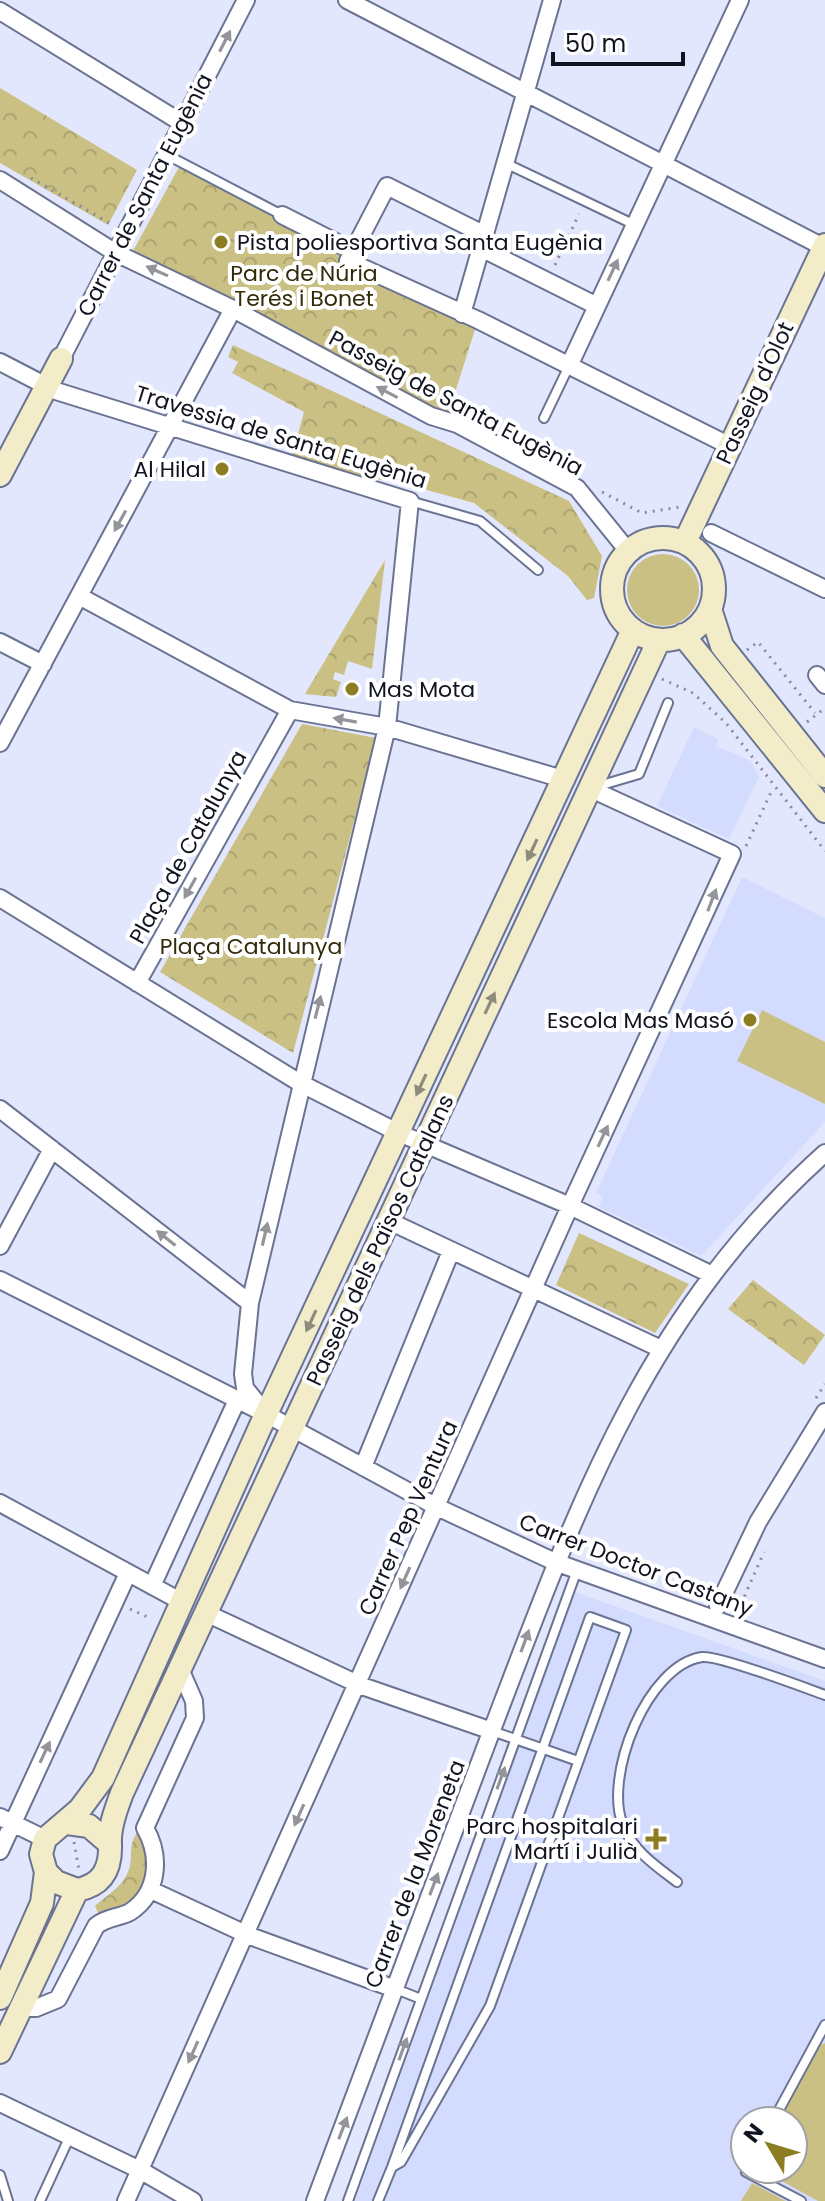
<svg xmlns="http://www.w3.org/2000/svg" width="825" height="2201" font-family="Poppins,sans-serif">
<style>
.built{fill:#d3dcfe;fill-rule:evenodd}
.grass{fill:#cac083}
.park{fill:url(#park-crowns)}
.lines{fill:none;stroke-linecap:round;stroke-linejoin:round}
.lane-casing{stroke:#6b7393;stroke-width:12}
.street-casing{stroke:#6b7393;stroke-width:20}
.secondary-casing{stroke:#6b7393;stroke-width:26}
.path{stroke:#878b9d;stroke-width:3;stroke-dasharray:2 6;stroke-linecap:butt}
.lane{stroke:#fff;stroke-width:8}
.street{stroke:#fff;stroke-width:16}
.secondary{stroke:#f2ecc8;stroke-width:22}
.oneway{fill:#94959b}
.oneway2{fill:#8d8b7c}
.poi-dot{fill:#8c7d23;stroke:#fff;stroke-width:3}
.labels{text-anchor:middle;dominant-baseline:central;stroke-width:8;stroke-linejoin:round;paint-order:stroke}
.street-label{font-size:22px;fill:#111420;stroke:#fff}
.poi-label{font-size:22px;fill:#111420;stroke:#fff;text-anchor:end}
.park-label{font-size:22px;fill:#312b0a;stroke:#fff}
</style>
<defs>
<pattern id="park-crowns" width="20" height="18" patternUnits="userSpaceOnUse" patternTransform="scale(2)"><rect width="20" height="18" fill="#cac083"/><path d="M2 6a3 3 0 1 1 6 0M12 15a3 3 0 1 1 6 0" fill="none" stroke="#aca471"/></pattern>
</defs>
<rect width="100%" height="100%" fill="#e2e7fd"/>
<path class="built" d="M694,727L718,739L716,746L751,761L759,777L729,839L657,806Z
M742,877L825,918V1122L701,1256L599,1207L603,1197L596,1193Z
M575,1592L825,1681V2201H355ZM745,2121H793V2169H745Z"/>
<path class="grass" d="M627 590a36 36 0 1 1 72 0a36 36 0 1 1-72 0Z
M762,1010L825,1042V1104L737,1061Z
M825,2043V2201H818L760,2169H793V2121H779L819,2046Z
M752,2183L786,2201H741Z"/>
<path class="park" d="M0,88L137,170L108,225L0,163Z
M179,167L478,320L447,418L133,251Z
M233,345L569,501L602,556L594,598L587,600L568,576L474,503L405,484L290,464L304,412L232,373L238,362L228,357Z
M385,560L372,669L348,661L344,675L335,672L333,679L341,682L336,697L305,694Z
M302,724L376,738L293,1053L160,972Z
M579,1233L689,1284L655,1333L556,1285Z
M753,1280L825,1335L804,1365L728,1309Z
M137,1833L144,1837C154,1881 147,1906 99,1915L95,1906C108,1894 125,1886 130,1866C132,1853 129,1844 137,1833Z"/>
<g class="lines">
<g class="lane-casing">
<path id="lane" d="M167,155L282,215
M505,163L635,225
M544,418L569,366
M410,501L480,521L538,570
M595,787L639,774L668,703
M590,1617L626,1630L490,2006L401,2162L392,2167Z
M492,1731L578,1761
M677,1882C656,1866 633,1851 623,1825C603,1777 647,1665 702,1657C719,1655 803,1687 825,1695
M396,1989L421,1999
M773,2121L825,2025
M747,2169L746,2172L801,2201
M0,2175L8,2201
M40,2201L70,2136
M348,2201L577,1570
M378,2201L392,2167"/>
</g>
<g class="street-casing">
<path id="street" d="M347,0L825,248
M0,11L182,123
M0,180L116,253L233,309L431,416L457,424L577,488L628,551
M282,215L353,251
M485,235L387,186L348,261L478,320L730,446
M481,248L597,306
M462,314L552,0
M61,359L246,0
M0,362L56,391L410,501L387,727L566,780
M569,366L740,0
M711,533L825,589
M79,596L290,710
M0,642L43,664
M817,675L825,685
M0,743L233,309
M0,898L300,1083L399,1133L570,1206L710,1274
M137,983L290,710L387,727L250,1303L243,1374L245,1388L266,1414
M0,1109L250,1303
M389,1221L661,1349
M0,1246L52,1149
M0,1280L266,1414L437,1507L555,1562L825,1659
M363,1467L451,1251
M0,1503L182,1602
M152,1586L237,1400
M718,1606L758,1522L825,1412
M206,1613L362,1686L492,1731
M0,1817L45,1839
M0,1851L128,1573
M151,1890L250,1936L395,1989
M22,2008H36L58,1999L96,1926C106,1917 119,1918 130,1912C159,1893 161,1856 145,1828L195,1718L194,1701L180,1669
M0,2103L140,2170L193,2201
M126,2201L570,1206L732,854L591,789
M315,2201C373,2048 429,1895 487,1743C573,1518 640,1319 825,1153"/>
</g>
<g class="secondary-casing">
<path id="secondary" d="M0,475L61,359
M612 589a51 51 0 1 1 102 0a51 51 0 1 1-102 0Z
M685,542L825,245
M710,609L722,646L825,776
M683,635L825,811
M67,1823L89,1826L110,1844
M46,1872L56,1882L77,1890C103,1885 111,1868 110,1844C109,1828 116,1809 122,1793L659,640
M0,1998L42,1903L46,1872L41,1854L45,1839L80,1809L103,1778L266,1414L633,630
M0,2052L77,1890"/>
</g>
<path class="path" d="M31,178L111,224
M555,265L579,214
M602,492L642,513L680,507
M747,650L758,642L815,713
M662,679L693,693L726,723L825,851
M807,722L825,708
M746,846L773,788
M816,1398L825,1384
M130,1609L152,1619
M738,1611L764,1552
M74,1842L79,1870"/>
<use href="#lane" class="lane"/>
<use href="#street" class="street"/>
<use href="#secondary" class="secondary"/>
</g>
<defs><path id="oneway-solid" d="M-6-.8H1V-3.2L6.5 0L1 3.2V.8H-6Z" transform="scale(2)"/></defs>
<g class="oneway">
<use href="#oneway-solid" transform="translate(225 41) rotate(-63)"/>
<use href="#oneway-solid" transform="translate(613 270) rotate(-65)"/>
<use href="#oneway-solid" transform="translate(157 271) rotate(-156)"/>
<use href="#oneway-solid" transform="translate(387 392) rotate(-152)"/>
<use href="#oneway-solid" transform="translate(120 521) rotate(119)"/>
<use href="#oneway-solid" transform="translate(345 720) rotate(-170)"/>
<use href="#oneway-solid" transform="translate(190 888) rotate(119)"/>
<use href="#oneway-solid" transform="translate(712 900) rotate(-69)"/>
<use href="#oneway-solid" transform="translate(318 1007) rotate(-76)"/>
<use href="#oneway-solid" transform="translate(603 1136) rotate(-65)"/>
<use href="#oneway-solid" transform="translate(265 1234) rotate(-77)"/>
<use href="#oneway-solid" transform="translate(166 1238) rotate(-142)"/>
<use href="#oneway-solid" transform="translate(405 1578) rotate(114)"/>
<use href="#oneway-solid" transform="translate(525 1641) rotate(-70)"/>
<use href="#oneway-solid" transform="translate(45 1752) rotate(-65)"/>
<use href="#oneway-solid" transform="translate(501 1778) rotate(-70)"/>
<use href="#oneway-solid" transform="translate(299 1815) rotate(114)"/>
<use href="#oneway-solid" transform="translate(434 1884) rotate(-69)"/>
<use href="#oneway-solid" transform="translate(403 2049) rotate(-70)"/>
<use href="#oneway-solid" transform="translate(193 2052) rotate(114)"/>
<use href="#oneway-solid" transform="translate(343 2128) rotate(-69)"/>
</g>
<g class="oneway2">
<use href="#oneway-solid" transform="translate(532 850) rotate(115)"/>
<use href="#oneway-solid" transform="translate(490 1003) rotate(-65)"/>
<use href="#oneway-solid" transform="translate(421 1085) rotate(115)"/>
<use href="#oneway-solid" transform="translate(311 1321) rotate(115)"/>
</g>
<g class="poi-dot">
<circle cx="221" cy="242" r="8"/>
<circle cx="222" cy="469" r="8"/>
<circle cx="352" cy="689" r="8"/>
<circle cx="750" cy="1020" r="8"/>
<path d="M652 1827h8v8h8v8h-8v8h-8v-8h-8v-8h8z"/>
</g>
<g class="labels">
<g class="street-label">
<text transform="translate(145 195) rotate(-63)">Carrer de Santa Eugènia</text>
<text transform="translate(755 393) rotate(-65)">Passeig d'Olot</text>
<text transform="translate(456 403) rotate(28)">Passeig de Santa Eugènia</text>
<text transform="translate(281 437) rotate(17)">Travessia de Santa Eugènia</text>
<text transform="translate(188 847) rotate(-61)">Plaça de Catalunya</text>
<text transform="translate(380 1240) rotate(-65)">Passeig dels Països Catalans</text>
<text transform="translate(408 1518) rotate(-66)">Carrer Pep Ventura</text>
<text transform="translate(636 1565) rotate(21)">Carrer Doctor Castany</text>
<text transform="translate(415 1874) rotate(-69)">Carrer de la Moreneta</text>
</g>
<g class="poi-label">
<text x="237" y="242" text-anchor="start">Pista poliesportiva Santa Eugènia</text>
<text x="206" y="469">Al Hilal</text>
<text x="368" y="689" text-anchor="start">Mas Mota</text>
<text x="734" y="1020">Escola Mas Masó</text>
<text x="638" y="1826">Parc hospitalari<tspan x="638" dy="25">Martí i Julià</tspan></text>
</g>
<g class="park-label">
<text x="304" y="273">Parc de Núria<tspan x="304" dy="25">Terés i Bonet</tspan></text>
<text x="251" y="946">Plaça Catalunya</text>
</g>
</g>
<g transform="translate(769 2145) rotate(308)"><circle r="38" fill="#ffffff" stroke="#a0a1a6" stroke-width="2"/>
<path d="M0-6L14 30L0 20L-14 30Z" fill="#8c7d23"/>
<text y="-12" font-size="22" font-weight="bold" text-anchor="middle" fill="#111420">N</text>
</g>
<path d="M553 52v12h130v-12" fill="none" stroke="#111420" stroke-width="4"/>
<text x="565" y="52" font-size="24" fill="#111420" stroke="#ffffff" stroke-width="6" paint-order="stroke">50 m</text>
</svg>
